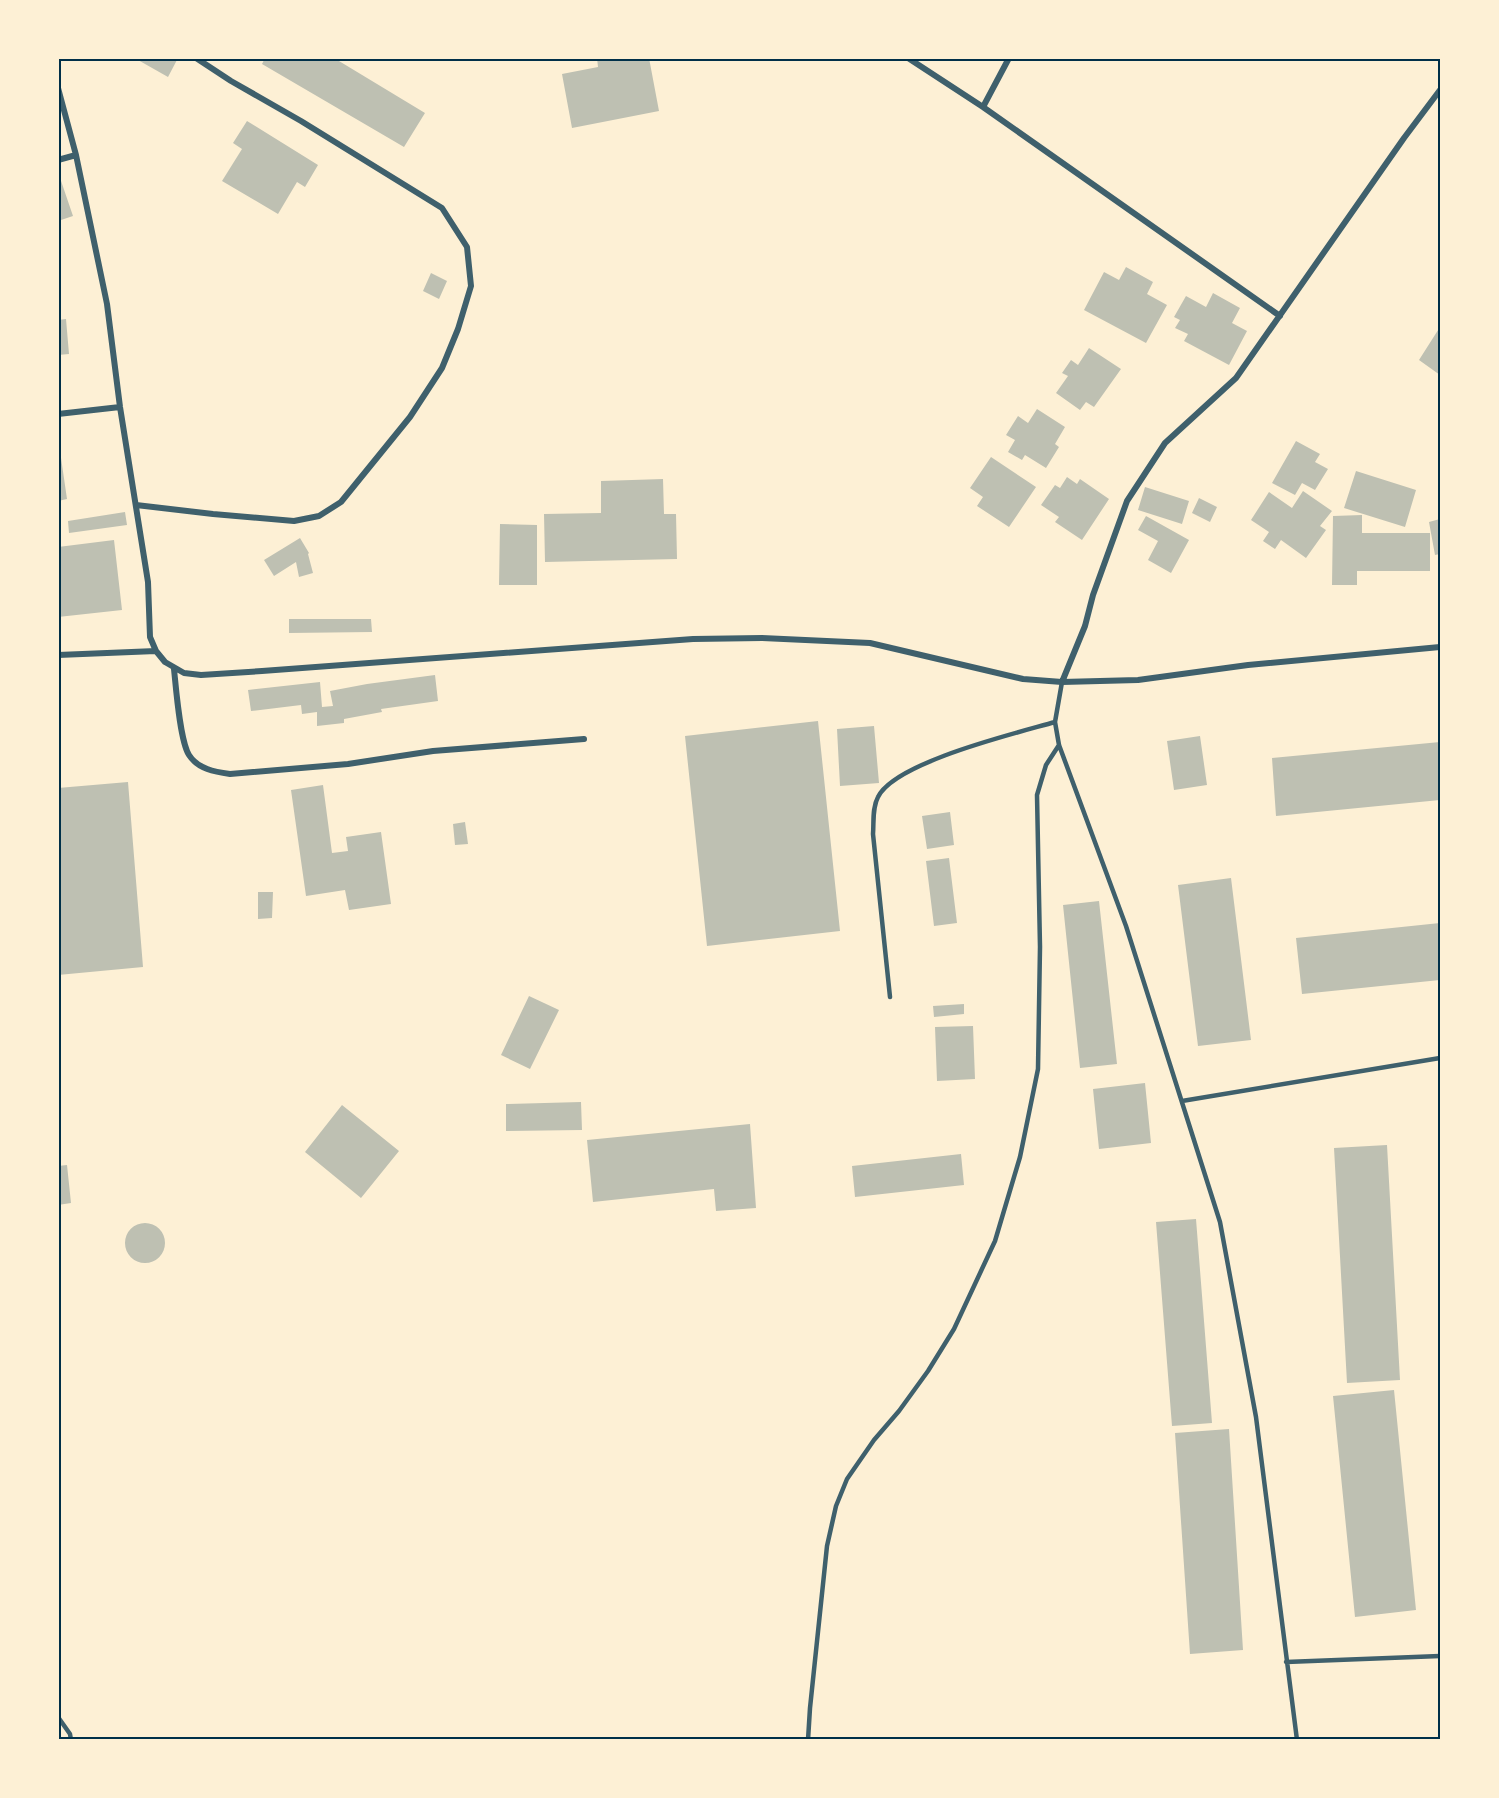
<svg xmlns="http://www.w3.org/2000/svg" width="1499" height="1798" font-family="'Open Sans',sans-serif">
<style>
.building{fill:#bec0b2}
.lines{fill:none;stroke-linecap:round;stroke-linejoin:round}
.service{stroke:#3f606c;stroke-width:4.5}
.minor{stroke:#3f606c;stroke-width:6}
.neatline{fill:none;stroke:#003049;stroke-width:2}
</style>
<rect width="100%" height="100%" fill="#fdf0d5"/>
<path class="building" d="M140,58H178L168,77L138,60Z
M265,58H334L425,113L404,147L262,64Z
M597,58H649L659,111L572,128L562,74L598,67Z
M247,121L318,165L305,187L297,182L278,214L222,181L242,149L233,143Z
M58,172L73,216L58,221Z
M1126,267L1153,282L1147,294L1167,305L1146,343L1084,310L1104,272L1119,280Z
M431,273L447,281L439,299L423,291Z
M1213,293L1240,308L1232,323L1247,331L1229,365L1184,341L1188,334L1175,328L1180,320L1174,317L1186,296L1206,307Z
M66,319L69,354L58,355V320Z
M1440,327V375L1419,360Z
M1089,348L1121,369L1094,407L1086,402L1080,410L1056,393L1068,376L1062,373L1071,360L1078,365Z
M1037,409L1065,427L1055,444L1059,447L1046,468L1025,455L1022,460L1008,452L1015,440L1006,435L1018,416L1028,423Z
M1296,441L1320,454L1315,462L1328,469L1315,490L1302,483L1295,495L1272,483Z
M58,451H60L67,499L58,501Z
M991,457L1036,487L1009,527L977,506L983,497L970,488Z
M1356,471L1416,490L1405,527L1344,508Z
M1067,477L1077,484L1080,479L1109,499L1082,540L1055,522L1059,517L1041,505L1055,485L1060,488Z
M663,479L664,514H676L677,559L545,562L544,514L601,513V481Z
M1145,487L1189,501L1182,524L1138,510Z
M1303,491L1332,511L1320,526L1326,530L1306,558L1281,540L1275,549L1263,541L1269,532L1251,520L1269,492L1292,508Z
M1199,498L1217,507L1210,522L1192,513Z
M125,512L127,525L69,533L68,521Z
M1362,515V533H1430V571H1357V585H1332L1333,516Z
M1146,516L1189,540L1171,573L1148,560L1158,541L1138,530Z
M1440,519V554L1435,555L1429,522Z
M500,524L537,525V585H499Z
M300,538L309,553L308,554L313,573L299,577L296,562L274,576L264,560Z
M114,540L122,610L58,617V547Z
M289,619H371L372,632L289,633Z
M435,675L438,701L381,709L382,712L344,719V723L317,726V712L302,714L301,705L251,711L248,690L320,682L322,707L333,706L330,691L367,684Z
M818,721L840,931L707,946L685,736Z
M874,726L879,783L840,786L837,729Z
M1200,736L1207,785L1174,790L1167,741Z
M1440,742V800L1276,816L1272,758Z
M128,782L143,967L58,975V788Z
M323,785L332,853L348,851L346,837L381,832L391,904L349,910L345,890L306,896L291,790Z
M950,812L954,845L927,849L922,816Z
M465,822L468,844L455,845L453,824Z
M949,858L957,923L934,926L926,861Z
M1231,878L1251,1040L1198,1046L1178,885Z
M258,892H273L272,918L258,919Z
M1099,901L1117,1064L1080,1068L1063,905Z
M1440,923V980L1302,994L1296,938Z
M529,996L559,1010L530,1069L501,1055Z
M964,1004V1014L934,1017L933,1006Z
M973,1026L975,1079L937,1081L935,1027Z
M1145,1083L1151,1143L1099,1149L1093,1089Z
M581,1102L582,1130L506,1131V1104Z
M342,1105L399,1151L361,1198L305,1152Z
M750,1124L756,1208L716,1211L714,1189L593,1202L587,1140Z
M1387,1145L1400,1380L1347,1383L1334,1148Z
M961,1154L964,1185L855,1197L852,1166Z
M67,1165L71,1203L58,1205V1166Z
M1196,1219L1212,1423L1172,1426L1156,1222Z
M125 1243a20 20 0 1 1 40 0a20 20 0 1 1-40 0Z
M1394,1390L1416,1610L1355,1617L1333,1396Z
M1229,1429L1243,1650L1190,1654L1175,1433Z"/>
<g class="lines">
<path class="service" d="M1062,682L1055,722L1059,745L1126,926L1220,1222L1256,1417L1297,1740
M890,997L873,834C874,822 872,808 878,797C895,762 1017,733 1055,722
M1182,1101L1440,1058
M1286,1662L1440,1656
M58,1717L70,1734L71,1740
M808,1740L810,1708L827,1546L836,1506L847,1479L874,1440L899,1411L928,1371L954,1329L995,1241L1020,1157L1038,1069L1040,947L1037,795L1046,765L1059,745"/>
<path class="minor" d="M908,58L983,107L1280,316
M58,88L76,155L107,304L120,407L148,582L150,637L156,651L165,662L184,673L201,675L262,671L693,639L762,638L870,643L1023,679L1062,682L1138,680L1248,665L1440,647
M983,107L1009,58
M58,160L76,155
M58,414L120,407
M136,505L213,514L294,521L319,516L341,502L410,417L442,368L458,329L471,286L467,247L442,208L301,121L231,81L196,58
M58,655L156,651
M174,669C176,688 180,741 189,755C198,769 215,772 230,774L348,764L433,751L584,739
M1062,682L1085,626L1093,595L1127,501L1165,443L1236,378L1404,138L1440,90"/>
</g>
<rect width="1499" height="1798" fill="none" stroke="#fdf0d5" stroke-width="120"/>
<rect x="60" y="60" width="1379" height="1678" class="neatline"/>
</svg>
